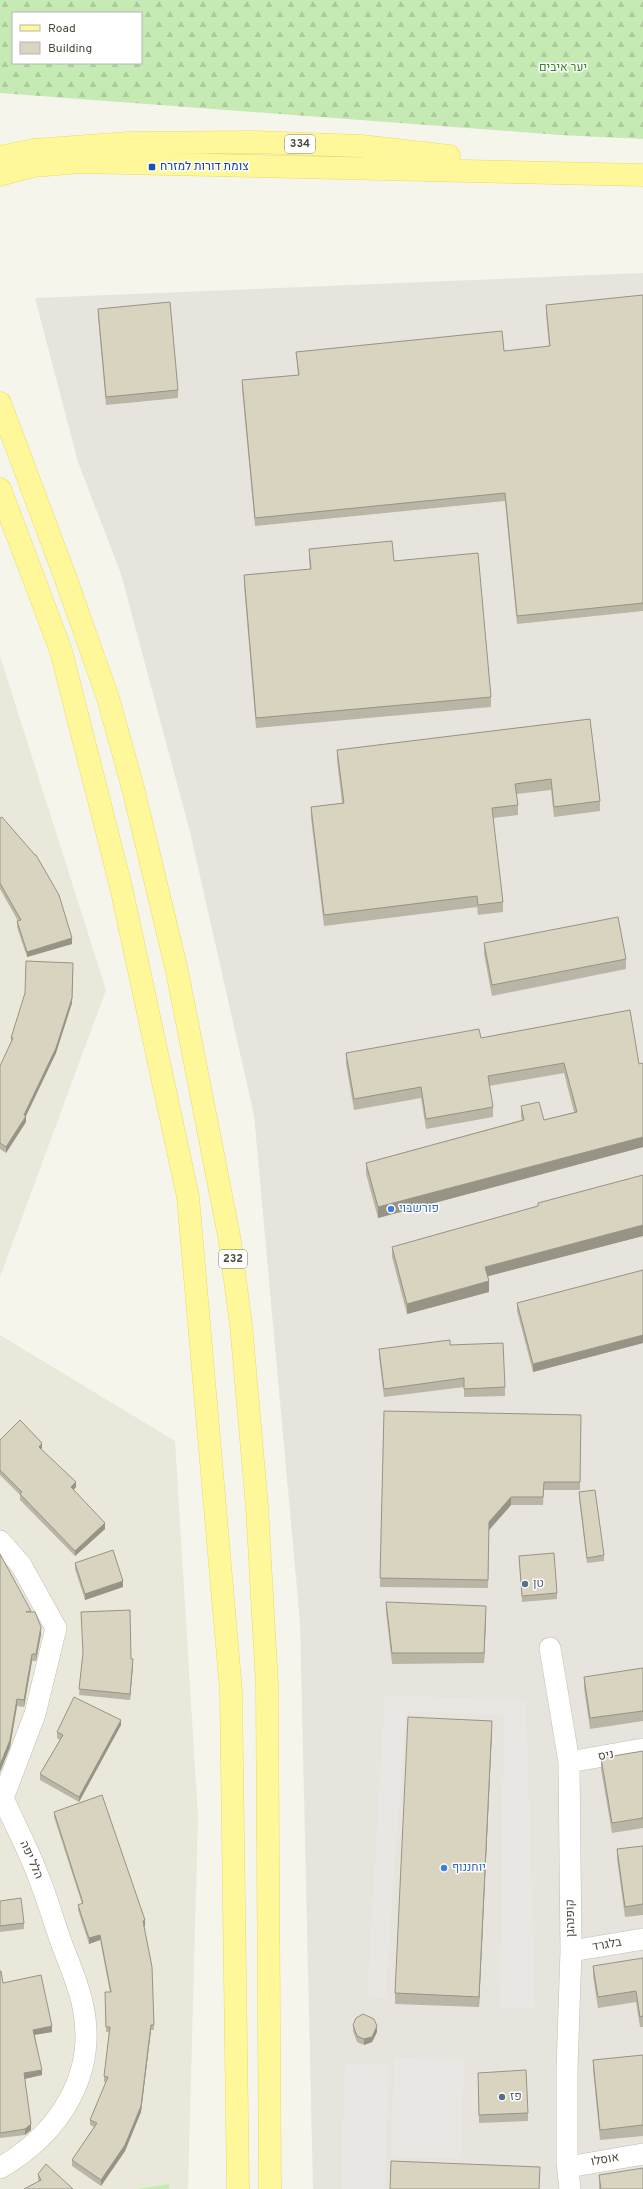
<svg xmlns="http://www.w3.org/2000/svg" width="643" height="2189" font-family="Overpass,Heebo,sans-serif">
<style>
.residential{fill:#eae8da}
.industrial{fill:#e6e4dd}
.green{fill:#c6eab4}
.forest{fill:url(#forest-firs);fill-rule:evenodd}
.parking{fill:#e8e7e3}
.lines{fill:none;stroke-linecap:round;stroke-linejoin:round}
.minor-casing{stroke:#c2bfae;stroke-width:22}
.primary-casing{stroke:#e7dc69;stroke-width:23}
.minor{stroke:#fff;stroke-width:21}
.primary{stroke:#fff89b;stroke-width:22}
.wall{fill:#bab6a5}
.shaded-wall{fill:#979486}
.building{fill:#d8d4c0;stroke:#979486}
.transit-dot{fill:#1a4fb4;stroke:#fff;stroke-width:1.5}
.shop-dot{fill:#3f7fe0;stroke:#fff;stroke-width:1.5}
.service-dot{fill:#5c6f8a;stroke:#fff;stroke-width:1.5}
.labels{text-anchor:middle;dominant-baseline:central;stroke-width:3;stroke-linejoin:round;paint-order:stroke}
.shield{fill:#fff;stroke:#817f74;stroke-width:1}
.shield-label{font-size:11px;font-weight:bold;fill:#4b4839}
.park-label{font-size:12px;fill:#377f29;stroke:#fff}
.transit-label{font-size:12px;fill:#164399;stroke:#fff;text-anchor:start}
.shop-label{font-size:12px;fill:#366cbe;stroke:#fff;text-anchor:start}
.service-label{font-size:12px;fill:#4e5e75;stroke:#fff;text-anchor:start}
.street-label{font-size:12px;fill:#4b4839;stroke:#fff}
</style>
<defs>
<pattern id="forest-firs" width="22" height="20" patternUnits="userSpaceOnUse"><rect width="22" height="20" fill="#c6eab4"/><path d="M5 1l3.5 6h-7zM16 11l3.5 6h-7z" fill="#acca9c"/></pattern>
</defs>
<rect width="100%" height="100%" fill="#f6f5ec"/>
<path class="residential" d="M0,656L106,990L0,1277Z
M0,1335L175,1441L198,1817L188,2189H0Z"/>
<path class="industrial" d="M643,273V2189H313L300,1622L254,1115L190,832L121,574L78,462L35,298Z"/>
<path class="green" d="M169,2184V2189H138Z"/>
<path class="forest" d="M0,0H643V139L560,135L0,93ZM13,13H141V63H13Z"/>
<path class="parking" d="M385,1695L526,1701L535,2008H500L504,1715L406,1711L385,1998L367,1997Z
M394,2058L464,2060L461,2159L391,2157Z
M345,2063L389,2065L385,2189H341Z"/>
<g class="lines">
<g class="minor-casing">
<path id="minor" d="M0,1541L21,1565L56,1628L35,1714L3,1798C15,1825 29,1851 39,1878C47,1898 53,1919 60,1939C67,1959 77,1980 82,2002C99,2073 60,2133 0,2168
M550,1648L569,1762L571,1951L567,2069V2162L570,2189
M569,1762L643,1749
M571,1951L643,1939
M568,2167L643,2154"/>
</g>
<g class="primary-casing">
<path id="primary" d="M0,157L34,150L129,143L252,142L361,146L449,156
M0,175L33,166L80,162L643,175
M0,403L67,582L108,698L133,788L177,971L229,1236L241,1324L257,1507L267,1685L270,2189
M0,489L61,651L121,887L188,1197L231,1691L238,2189"/>
</g>
<use href="#minor" class="minor"/>
<use href="#primary" class="primary"/>
</g>
<path class="wall" d="M643,295V611L517,624L505,501L255,526L242,389V380L298,375L296,352L504,351L549,347L546,313V305Z
M98,309L178,390V398L106,405L98,317Z
M309,549L394,561L491,697V707L256,728L244,585V575L310,569L309,559Z
M590,719L600,801V811L554,817L551,790L516,794L518,805V815L493,818L503,902V912L478,915L477,907L324,926L311,818V807L342,803L337,760V750Z
M0,818L72,944L27,957L17,927V921H18L0,889Z
M484,943L626,959V969L492,996L484,954Z
M73,968L72,1003L56,1053L26,1116V1122L6,1153L0,1149V1066L11,1043V1038Z
M630,1010L643,1147L378,1218L366,1174V1163L522,1120L521,1117V1106L544,1120L574,1112L564,1073L489,1086L493,1107V1117L426,1129L421,1098L354,1110L346,1064V1053L481,1038Z
M643,1175V1236L488,1276L489,1292L407,1314L392,1257V1247L538,1206V1203Z
M643,1270V1343L533,1372L517,1311V1303Z
M379,1349L505,1387V1396L464,1397V1387L384,1397L379,1357Z
M384,1411L581,1415L580,1490H544L543,1505H511L489,1530L488,1588L380,1587Z
M0,1440L42,1448L41,1449L76,1487L74,1490L105,1529L75,1556L20,1500V1495L0,1475Z
M579,1492L604,1555V1561L587,1563L579,1498Z
M0,1554L31,1612L41,1634L36,1661H32L24,1707L17,1706L10,1747L0,1772Z
M519,1556L557,1593V1599L522,1602Z
M75,1563L123,1587L85,1600L75,1569Z
M386,1602L486,1617L484,1663L392,1664L386,1612Z
M83,1655L131,1659L133,1665L130,1700L79,1695Z
M643,1668V1721L590,1729L584,1688V1677Z
M121,1725L79,1802L40,1780V1774L60,1740L57,1738V1732Z
M492,1731L479,2007L395,2004V1993Z
M643,1751V1828L612,1833L601,1769V1758Z
M54,1812L145,1926H144L152,1967L154,2030H151L141,2112L125,2151L101,2186L72,2166V2160L94,2127L90,2125V2120L106,2082H104V2076L109,2032H106L105,1992H110L100,1940L89,1944L78,1910V1905L82,1904L54,1817Z
M643,1846V1915L625,1917L617,1859V1849Z
M0,1901L24,1923V1929L0,1932Z
M643,1958V2027H640L636,2002L598,2008L593,1976V1966Z
M0,1971L3,1983L52,2032L35,2035L42,2075L25,2079L31,2130L25,2135L0,2138Z
M353,2025L377,2032L372,2042L364,2045L357,2042L353,2031Z
M643,2055V2136L600,2140L593,2070V2060Z
M478,2081L528,2113V2121L479,2123Z
M38,2174L73,2189L39,2181L38,2180Z
M599,2175L643,2189H599Z"/>
<path class="shaded-wall" d="M72,938V944L27,957V952Z
M73,968L72,1003L56,1053L25,1118L26,1116V1122L6,1153V1147L24,1115Z
M643,1137V1147L378,1218V1207Z
M643,1225V1236L485,1277V1267Z
M489,1281V1292L407,1314V1304Z
M643,1335V1343L533,1372V1364Z
M42,1443V1448L39,1452V1447Z
M76,1482V1487L71,1492V1487Z
M511,1497V1505L489,1530L488,1588L489,1522Z
M105,1523V1529L75,1556V1551Z
M123,1581V1587L85,1600V1594Z
M486,1606V1617L484,1663V1653Z
M41,1627V1634L36,1661V1654Z
M32,1654V1661L24,1707V1700Z
M133,1659V1665L130,1700V1694Z
M17,1699V1706L10,1747L0,1772V1765Z
M121,1720V1725L79,1802V1797Z
M492,1721V1731L479,2007V1997Z
M145,1920V1926L143,1927V1921Z
M100,1935V1940L89,1944V1938Z
M151,2025V2030L141,2112L125,2151L101,2186V2180Z
M52,2026V2032L33,2035V2030Z
M377,2026V2032L372,2042L364,2045V2039Z
M42,2070V2075L24,2079V2073Z
M31,2124V2130L25,2135V2129Z"/>
<path class="building" d="M643,295V603L517,616L505,493L255,518L242,380L299,375L296,352L502,331L504,351L550,346L546,305Z
M170,302L178,390L106,397L98,309Z
M392,541L394,561L478,553L491,697L256,718L244,575L311,569L309,549Z
M590,719L600,801L554,807L551,779L515,784L518,805L492,808L503,902L478,905L477,896L324,915L311,807L344,803L337,750Z
M2,817L35,855H36L59,895L72,938L27,952L17,921L21,920L0,883V818Z
M618,917L626,959L492,985L484,943Z
M26,961L73,963L72,998L56,1048L24,1115L26,1116L6,1147L0,1143V1066L13,1038H11L25,993Z
M630,1010L639,1064L643,1063V1137L378,1207L366,1163L524,1120L521,1106L539,1102L544,1120L577,1112L564,1063L488,1076L493,1107L426,1119L421,1087L354,1099L346,1053L479,1029L481,1038Z
M643,1175V1225L485,1267L489,1281L407,1304L392,1247L538,1206V1203Z
M643,1270V1335L533,1364L517,1303Z
M450,1340V1345L503,1343L505,1387L464,1389V1378L384,1389L379,1349Z
M384,1411L581,1415L580,1482H544L543,1497H511L489,1522L488,1580L380,1578Z
M20,1420L42,1443L39,1447L76,1482L71,1487L105,1523L75,1551L20,1494L22,1492L0,1470V1440Z
M595,1490L604,1555L587,1558L579,1492Z
M113,1550L123,1581L85,1594L75,1563Z
M554,1553L557,1593L522,1596L519,1556Z
M0,1554L31,1611L26,1612H35L41,1627L36,1654H32L24,1700L17,1699L10,1740L0,1765Z
M386,1602L486,1606L484,1653H392Z
M130,1610L131,1659H133L130,1694L79,1689L83,1653L81,1612Z
M643,1668V1711L590,1718L584,1677Z
M74,1697L121,1720L79,1797L40,1774L63,1735L57,1732Z
M408,1717L492,1721L479,1997L395,1993Z
M643,1751V1818L612,1823L601,1758Z
M102,1795L145,1920L143,1921L152,1967L154,2025H151L141,2106L125,2145L101,2180L72,2160L97,2123L90,2120L108,2077L104,2076L110,2027H106L105,1992H111L100,1935L89,1938L78,1905L83,1903L54,1812Z
M643,1846V1904L625,1907L617,1849Z
M21,1898L24,1923L0,1926V1901Z
M643,1958V2016L640,2017L636,1991L598,1997L593,1966Z
M0,1971H1L3,1983L41,1975L52,2026L33,2030L42,2070L24,2073L31,2124L25,2129L0,2133Z
M363,2014L374,2019L377,2026L372,2037L364,2039L357,2036L353,2025L356,2018Z
M643,2055V2125L600,2130L593,2060Z
M526,2070L528,2113L479,2115L478,2073Z
M391,2161L540,2167L539,2189H390Z
M46,2164L73,2189H24L41,2180L38,2174Z
M643,2168V2189H601L599,2175Z"/>
<rect class="transit-dot" x="148" y="163" width="8" height="8" rx="2"/>
<g class="shop-dot">
<circle cx="391" cy="1209" r="4"/>
<circle cx="444" cy="1868" r="4"/>
</g>
<g class="service-dot">
<circle cx="525" cy="1584" r="4"/>
<circle cx="502" cy="2097" r="4"/>
</g>
<g class="labels">
<g class="shield">
<rect x="285" y="135" width="30" height="18" rx="3"/>
<rect x="219" y="1250" width="28" height="18" rx="3"/>
</g>
<g class="shield-label">
<text x="300" y="144">334</text>
<text x="233" y="1259">232</text>
</g>
<g class="park-label">
<text x="563" y="68">יער איבים</text>
</g>
<g class="transit-label">
<text x="160" y="167">צומת דורות למזרח</text>
</g>
<g class="shop-label">
<text x="399" y="1209">פורשבוי</text>
<text x="452" y="1868">יוחננוף</text>
</g>
<g class="service-label">
<text x="533" y="1584">טן</text>
<text x="510" y="2097">פז</text>
</g>
<g class="street-label">
<text transform="translate(606 1756) rotate(-10)">ניס</text>
<text transform="translate(31 1860) rotate(66)">הלל יפה</text>
<text transform="translate(571 1918) rotate(-91)">קופנהגן</text>
<text transform="translate(607 1945) rotate(-10)">בלגרד</text>
<text transform="translate(605 2160) rotate(-10)">אוסלו</text>
</g>
</g>
<rect x="12" y="12" width="130" height="52" fill="#ffffff" stroke="#b7b6b0"/>
<rect x="20" y="25" width="20" height="6" fill="#fff89b" stroke="#b7b6b0"/>
<text x="48" y="32" font-size="12" fill="#4b4839">Road</text>
<rect x="20" y="42" width="20" height="12" fill="#d8d4c0" stroke="#b7b6b0"/>
<text x="48" y="52" font-size="12" fill="#4b4839">Building</text>
</svg>
